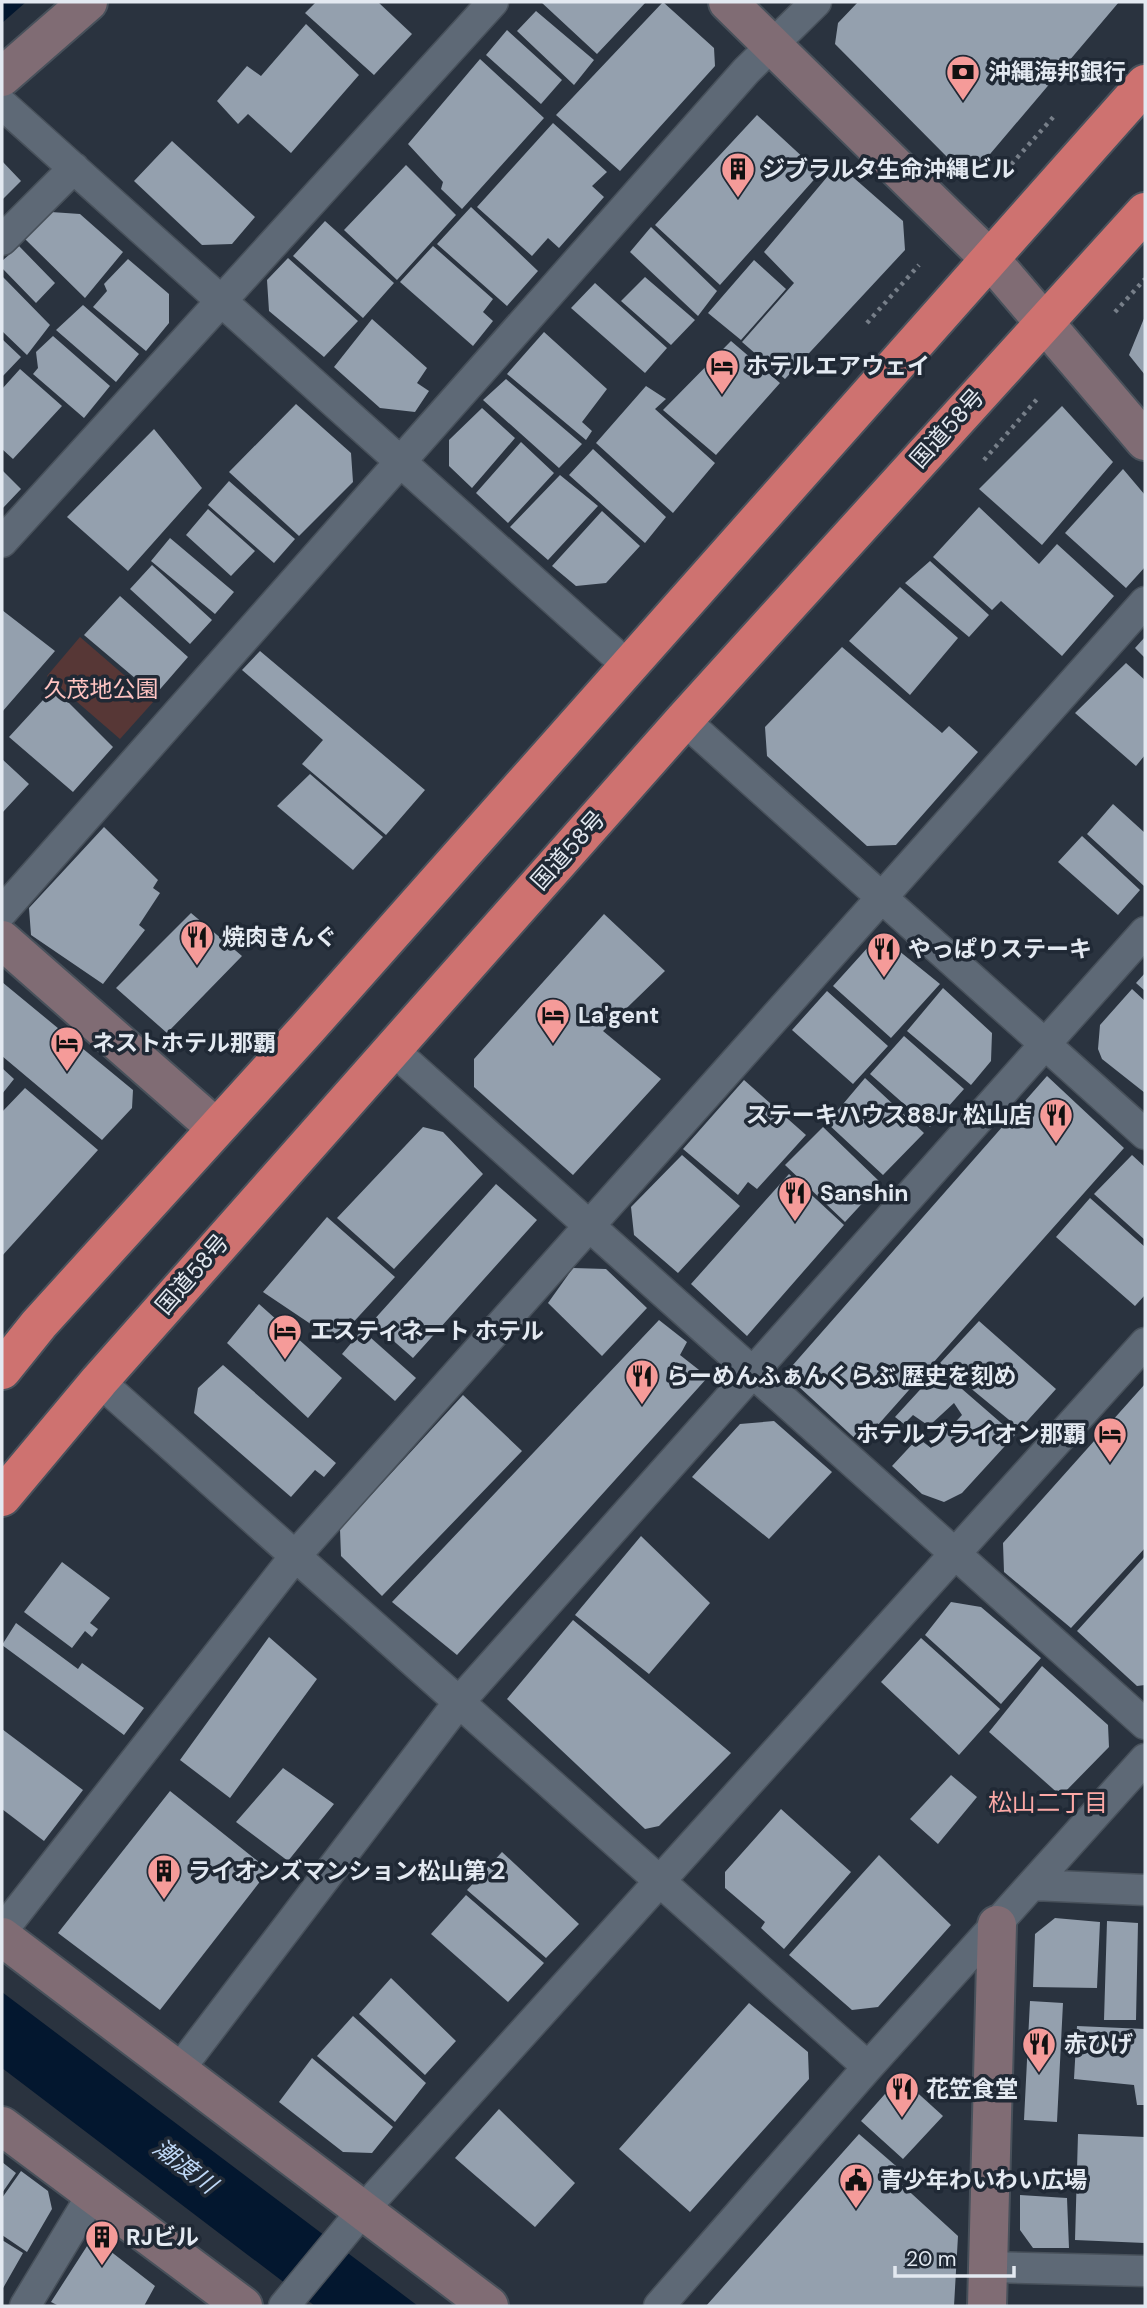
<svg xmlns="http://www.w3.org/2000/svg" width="1147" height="2308" font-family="'DM Sans','Noto Sans JP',sans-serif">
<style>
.green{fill:#573736}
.water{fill:#03172f}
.building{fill:#94a0ae}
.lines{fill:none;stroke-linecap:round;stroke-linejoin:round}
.street-casing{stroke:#48515b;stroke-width:33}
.secondary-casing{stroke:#48515b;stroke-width:42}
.highway-casing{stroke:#48515b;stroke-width:42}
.path{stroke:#777f89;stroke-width:4.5;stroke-dasharray:3.5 5;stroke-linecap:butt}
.street{stroke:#5e6976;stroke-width:30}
.secondary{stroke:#806c74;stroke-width:38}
.highway{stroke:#ce7270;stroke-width:38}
.labels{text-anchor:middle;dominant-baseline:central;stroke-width:7;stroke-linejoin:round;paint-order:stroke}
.poi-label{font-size:23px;font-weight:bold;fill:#e3e9f1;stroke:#202935;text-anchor:start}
.street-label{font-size:23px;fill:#e3e9f1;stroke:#202935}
.park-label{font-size:23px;fill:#fec3c1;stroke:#202935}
.neighbourhood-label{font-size:24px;fill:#fda9a6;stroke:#202935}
.water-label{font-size:24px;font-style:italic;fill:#bed7f6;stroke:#202935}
</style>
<rect width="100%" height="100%" fill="#2a333f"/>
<path class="green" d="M80,637L154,701L120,739L47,676Z"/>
<path class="water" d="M2,2H26L2,23Z
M2,1992L418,2306H315L2,2068Z"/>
<path class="building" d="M316,2H378L412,34L374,75L305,13Z
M541,2H646L597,54Z
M663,2L714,48L715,66L620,171L556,115Z
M858,2H1119L985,160L954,164L835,44L838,23Z
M536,11L594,60L574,85L517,31Z
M306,24L359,75L291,153L248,114L238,124L217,101L247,66L261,76Z
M507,30L562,80L541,104L486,55Z
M480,59L544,118L462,209L441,189L443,182L408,144Z
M757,115L820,173L720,285L655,225Z
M553,123L607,172L592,186L604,197L559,248L548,238L532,256L477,207Z
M172,141L255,217L232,244L202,245L134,181Z
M2,161L21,181L2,200Z
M838,164L903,221L905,250L785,379L742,342L794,283L764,252Z
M406,165L456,215L397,280L344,230Z
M471,207L538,271L507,306L437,244Z
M51,212L80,214L123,252L85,298L25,239Z
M325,221L394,283L363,318L293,256Z
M651,227L717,291L698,316L630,252Z
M19,246L55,283L36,303L2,268V261Z
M433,246L493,299L483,312L493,321L473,346L400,282Z
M288,258L358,321L324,357L269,311L267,280Z
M128,259L169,294V323L146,351L93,307L107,291L104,284Z
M754,260L786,289L741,340L708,313Z
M2,276L50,325L27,355L2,331Z
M645,277L695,320L671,345L621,301Z
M595,283L667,348L645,373L571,308Z
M83,305L139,354L116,382L56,330Z
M1145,316V375L1129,355Z
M372,319L427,368L417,383L429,391L415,412L380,408L334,367Z
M544,332L607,389L582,422L592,431L586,440L507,374Z
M53,336L110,386L84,418L33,374L38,368L36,352Z
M2,339L21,357L2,377Z
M731,341L780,383L716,455L663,410Z
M20,369L62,406L13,459L2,449V389Z
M506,379L582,444L559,468L483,400Z
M646,386L666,399L655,409L715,463L673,513L596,443Z
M296,404L351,453L353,482L299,536L229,472Z
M1062,406L1113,462L1042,545L979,489Z
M482,408L515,438L472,488L449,466V440Z
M154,429L202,488L128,571L67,517Z
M521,442L554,473L508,523L476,493Z
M593,449L666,517L645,543L569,475Z
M1123,469L1145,495V567L1126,588L1065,533Z
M2,470L21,489L2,509Z
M560,475L598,506L548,560L510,527Z
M229,481L295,539L274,563L208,505Z
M979,507L1039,564L1057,544L1114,596L1062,656L1001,601L992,610L933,557Z
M208,509L255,551L231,576L186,535Z
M602,511L640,546L606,583L576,586L552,566Z
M170,538L234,592L215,614L151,561Z
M930,561L989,615L969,637L905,583Z
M152,565L212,620L190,644L130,589Z
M900,587L958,638L910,695L849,641Z
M120,596L188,657L155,695L84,635Z
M2,610L55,651L2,712Z
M1145,637V658L1135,648Z
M842,647L942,733L949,726L978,752L896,845L867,846L767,756L765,727Z
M260,651L425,790L386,835L302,764L323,740L242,670Z
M1126,663L1145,680V755L1136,766L1075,713Z
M54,688L113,747L73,792L9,737Z
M2,759L29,784L2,813Z
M310,774L383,837L353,870L277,806Z
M1113,804L1145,833L1144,886L1087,834Z
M104,827L158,880L153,888L160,893L139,925L145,930L103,984L31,935L29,908Z
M1082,836L1140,890L1118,915L1058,862Z
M191,913L242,956L167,1033L116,988Z
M604,914L665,971L603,1031L661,1079L573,1175L474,1087V1059Z
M888,942L940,984L891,1038L833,986L870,945Z
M1145,973V991L1136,983Z
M2,982L133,1090L132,1108L102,1140L2,1056Z
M943,988L992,1033L991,1061L971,1085L907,1031Z
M1132,989L1145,1001V1093L1102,1059L1098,1049L1100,1025Z
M827,991L888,1046L853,1084L792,1030Z
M904,1036L964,1089L930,1127L870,1074Z
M2,1068L14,1079L2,1094Z
M1047,1076L1124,1148L861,1444L785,1374Z
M865,1078L924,1133L883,1175L827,1123Z
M744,1080L806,1135L757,1189L748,1182L738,1195L683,1149Z
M25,1088L98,1150L2,1256V1112Z
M423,1127L443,1132L483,1174L394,1269L337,1218Z
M823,1127L881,1183L845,1222L785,1165Z
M682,1155L740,1206L678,1273L634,1235L631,1207Z
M1132,1155L1145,1167V1240L1094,1194Z
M789,1174L844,1225L747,1336L691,1284Z
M496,1184L537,1220L413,1358L372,1322Z
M1090,1198L1145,1247V1295L1135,1306L1056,1237Z
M327,1217L395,1277L336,1341L263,1292Z
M573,1268L606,1269L647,1308L602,1356L548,1303Z
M259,1304L342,1378L308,1418L227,1343Z
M659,1320L687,1342L680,1355L708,1377L457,1655L392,1602Z
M979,1321L1056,1389L1020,1429L940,1363Z
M362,1330L416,1378L395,1401L342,1354Z
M223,1365L336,1463L324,1477L315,1470L291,1497L194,1413L198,1388Z
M939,1369L1015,1435L962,1493L944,1502L922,1494L892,1466L918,1438L931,1448L962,1415L954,1403L929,1426L913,1415L904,1424L895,1417Z
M1145,1384V1548L1071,1628L1004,1572L1003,1543Z
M463,1395L522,1451L382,1596L341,1556L340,1529Z
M774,1421L832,1472L769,1539L692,1477L740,1424Z
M641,1536L710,1603L649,1674L575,1615Z
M1145,1556V1685L1137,1686L1077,1631Z
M62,1562L110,1598L90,1623L98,1629L92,1637L85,1631L72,1648L24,1612Z
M951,1602L981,1607L1041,1658L1001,1704L925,1635Z
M573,1620L731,1753L659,1826L645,1829L507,1699Z
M16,1623L78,1669L82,1663L144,1708L124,1735L2,1645Z
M269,1637L317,1679L230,1798L180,1760Z
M921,1638L1000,1709L959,1755L881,1682Z
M1042,1666L1108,1725L1109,1747L1061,1796L989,1732Z
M2,1729L83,1790L44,1841L2,1809Z
M283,1768L334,1804L288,1861L236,1822Z
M951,1775L977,1797L938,1844L910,1819Z
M170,1791L269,1870L160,2010L58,1933Z
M781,1809L851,1872L784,1949L761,1928L765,1922L725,1888V1872Z
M502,1852L579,1924L546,1958L467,1890Z
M879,1855L951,1925L878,2007L852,2010L789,1955Z
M466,1895L544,1963L508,2002L431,1934Z
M1055,1918L1100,1922L1097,1988L1033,1987L1035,1934Z
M1107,1921L1138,1923L1136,2020H1104Z
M391,1978L456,2041L425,2075L359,2014Z
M1030,2001L1063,2003L1057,2122L1024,2120Z
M749,2003L808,2052L809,2079L690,2212L619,2149Z
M353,2016L426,2083L395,2122L317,2056Z
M1077,2026L1145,2029V2105H1137L1134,2085L1074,2079Z
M312,2058L393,2127L372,2153L343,2152L279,2102Z
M900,2077L943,2116L903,2159L861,2121Z
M499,2109L575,2183L535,2227L455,2158Z
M859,2134L896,2166L889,2173L958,2236L954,2306H706Z
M1078,2134L1145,2137V2243L1075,2240Z
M2,2162L16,2173L2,2193Z
M21,2171L48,2191L52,2209L27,2252L2,2235V2198Z
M1020,2195L1067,2198L1069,2248H1033L1020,2230Z
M2,2240L23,2253L2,2290Z
M89,2243L105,2247L155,2286L144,2306H59L51,2302Z"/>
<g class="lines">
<g class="street-casing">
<path id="street" d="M2,104L628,666
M2,240L74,168
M2,542L493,2
M684,720L1145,1134
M2,912L746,71L816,2
M392,1049L1145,1724
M99,1381L868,2067
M1033,1885L1145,1890
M2,1931L296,1555L1145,602
M178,2071L459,1702L1145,932
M989,2267L1145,2271
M25,2306L92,2195
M284,2306L364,2209L1145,1343
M659,2306L868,2067L1145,1759"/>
</g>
<g class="secondary-casing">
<path id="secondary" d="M728,2L991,260L1145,441
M2,77L88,2
M2,940L216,1128
M2,1937L489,2306
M2,2126L243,2306
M987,2306L997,1925"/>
</g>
<g class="highway-casing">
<path id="highway" d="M2,1370L39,1324L306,1030L1145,84
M2,1497L99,1381L684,720L1145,212"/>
</g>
<path class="path" d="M1000,177L1056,114
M1115,312L1145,279
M867,323L919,265
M984,460L1038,398"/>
<use href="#street" class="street"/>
<use href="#secondary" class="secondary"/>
<use href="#highway" class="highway"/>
</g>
<defs>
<g id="bank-pin" transform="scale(1.75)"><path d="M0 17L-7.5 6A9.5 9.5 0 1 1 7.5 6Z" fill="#f59b99" stroke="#202935"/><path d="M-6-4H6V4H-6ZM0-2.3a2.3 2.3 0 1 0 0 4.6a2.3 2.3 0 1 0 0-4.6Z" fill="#111"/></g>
<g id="building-pin" transform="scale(1.75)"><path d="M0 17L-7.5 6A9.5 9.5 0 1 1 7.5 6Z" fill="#f59b99" stroke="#202935"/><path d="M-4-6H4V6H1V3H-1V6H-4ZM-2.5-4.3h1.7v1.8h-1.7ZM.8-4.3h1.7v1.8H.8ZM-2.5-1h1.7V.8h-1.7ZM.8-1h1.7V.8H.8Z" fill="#111"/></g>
<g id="hotel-pin" transform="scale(1.75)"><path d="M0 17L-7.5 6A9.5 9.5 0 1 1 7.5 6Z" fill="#f59b99" stroke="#202935"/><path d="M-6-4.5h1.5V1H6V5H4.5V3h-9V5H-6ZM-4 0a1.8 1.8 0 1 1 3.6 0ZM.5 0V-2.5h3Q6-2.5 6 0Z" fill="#111"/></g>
<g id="restaurant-pin" transform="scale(1.75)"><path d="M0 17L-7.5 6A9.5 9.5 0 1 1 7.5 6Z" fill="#f59b99" stroke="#202935"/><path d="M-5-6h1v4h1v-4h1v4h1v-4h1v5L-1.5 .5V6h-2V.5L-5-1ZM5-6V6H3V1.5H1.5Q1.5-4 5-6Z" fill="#111"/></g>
<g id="civic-pin" transform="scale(1.75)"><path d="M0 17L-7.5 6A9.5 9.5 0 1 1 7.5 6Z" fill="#f59b99" stroke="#202935"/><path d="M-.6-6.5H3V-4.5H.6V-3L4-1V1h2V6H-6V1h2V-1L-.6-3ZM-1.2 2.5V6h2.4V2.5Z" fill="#111"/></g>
</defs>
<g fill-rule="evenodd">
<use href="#bank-pin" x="963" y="72"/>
<use href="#building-pin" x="738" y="169"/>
<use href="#hotel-pin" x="722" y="366"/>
<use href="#restaurant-pin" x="197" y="937"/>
<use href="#restaurant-pin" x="884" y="949"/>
<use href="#hotel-pin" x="553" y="1015"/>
<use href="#hotel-pin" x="67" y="1043"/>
<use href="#restaurant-pin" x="1056" y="1115"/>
<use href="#restaurant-pin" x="795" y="1193"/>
<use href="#hotel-pin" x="285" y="1331"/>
<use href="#restaurant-pin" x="642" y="1376"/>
<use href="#hotel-pin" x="1110" y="1434"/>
<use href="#building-pin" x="164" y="1871"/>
<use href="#restaurant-pin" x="1039" y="2044"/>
<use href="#restaurant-pin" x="902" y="2089"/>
<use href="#civic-pin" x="856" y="2180"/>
<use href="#building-pin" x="102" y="2237"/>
</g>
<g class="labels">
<g class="poi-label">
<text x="988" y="72">沖縄海邦銀行</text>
<text x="762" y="169">ジブラルタ生命沖縄ビル</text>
<text x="746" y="366">ホテルエアウェイ</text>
<text x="222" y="937">焼肉きんぐ</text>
<text x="908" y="949">やっぱりステーキ</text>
<text x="578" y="1015">La'gent</text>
<text x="92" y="1043">ネストホテル那覇</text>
<text x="1032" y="1115" text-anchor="end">ステーキハウス88Jr 松山店</text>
<text x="820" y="1193">Sanshin</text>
<text x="310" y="1331">エスティネート ホテル</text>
<text x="666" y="1376">らーめんふぁんくらぶ 歴史を刻め</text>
<text x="1086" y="1434" text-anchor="end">ホテルブライオン那覇</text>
<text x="188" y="1871">ライオンズマンション松山第２</text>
<text x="1064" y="2044">赤ひげ</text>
<text x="926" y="2089">花笠食堂</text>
<text x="880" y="2180">青少年わいわい広場</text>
<text x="126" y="2237">RJビル</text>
</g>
<g class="street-label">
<text transform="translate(947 428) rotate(-48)">国道58号</text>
<text transform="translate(568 850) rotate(-48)">国道58号</text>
<text transform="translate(192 1274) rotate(-49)">国道58号</text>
</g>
<g class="park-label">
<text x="101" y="689">久茂地公園</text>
</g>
<g class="neighbourhood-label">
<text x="1048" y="1802">松山二丁目</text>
</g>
<g class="water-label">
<text transform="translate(185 2166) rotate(37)">潮渡川</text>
</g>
</g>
<rect width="1147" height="2308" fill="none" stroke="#e3e9f1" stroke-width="7"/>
<path d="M895 2266v10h119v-10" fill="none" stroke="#e3e9f1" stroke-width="3.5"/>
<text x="906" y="2266" font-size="21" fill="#e3e9f1" stroke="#202935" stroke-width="5" paint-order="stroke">20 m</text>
</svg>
